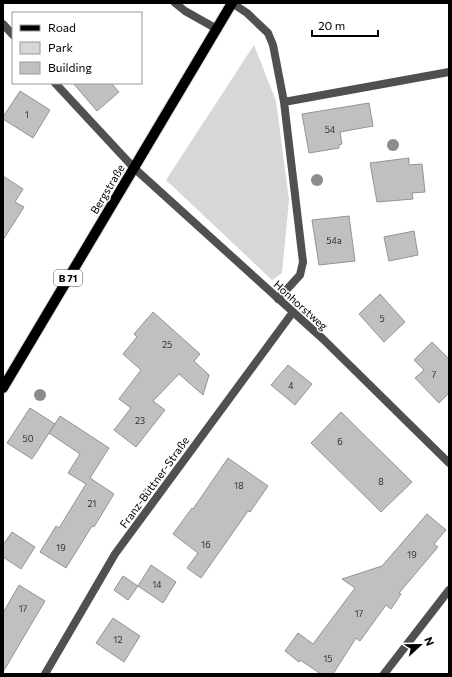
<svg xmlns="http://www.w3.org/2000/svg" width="452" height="677" font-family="Commissioner,sans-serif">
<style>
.green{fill:#d7d7d7}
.building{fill:#c0c0c0;stroke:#949494}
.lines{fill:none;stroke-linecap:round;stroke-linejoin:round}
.primary-casing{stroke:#dbdbdb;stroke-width:12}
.lane{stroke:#505050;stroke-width:8}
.street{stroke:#505050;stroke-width:8}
.primary{stroke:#000;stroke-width:10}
.tree{fill:#8c8c8c}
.labels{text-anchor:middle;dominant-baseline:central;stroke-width:3;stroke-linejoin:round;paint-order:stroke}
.number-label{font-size:9px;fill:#303030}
.shield{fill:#fff;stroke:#4c4c4c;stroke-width:1}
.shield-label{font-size:10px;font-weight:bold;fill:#000}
.street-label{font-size:11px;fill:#000;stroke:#fff}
</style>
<rect width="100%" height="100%" fill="#fff"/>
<path class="green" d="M254,45L276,101L289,200L282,273L272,280L166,180Z"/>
<path class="building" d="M73,83H111L119,92L97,111Z
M20,91L50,110L33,138L3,119V117Z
M369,103L373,126L340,132L342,144L339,145V148L309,153L302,114Z
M409,158V165L422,164L425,192L412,193L413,199L377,202L370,163Z
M3,176L23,189L15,202L24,207L3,240Z
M349,216L355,261L319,265L312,220Z
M414,231L418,255L389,261L384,237Z
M380,294L405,322L384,342L359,314Z
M153,312L200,354L194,361L209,375L203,395L179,374L153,401L165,410L136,447L114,430L131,408L119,399L141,370L123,354L137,337L134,334Z
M432,342L449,359V393L439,403L415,378L424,370L414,360Z
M288,365L312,384L295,405L271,385Z
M30,408L55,424L32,459L7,443Z
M341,412L412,482L381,512L311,443Z
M60,416L109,448L90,478L114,494L94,527L92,526L66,568L40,552L56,526L59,528L86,484L68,473L80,454L49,433Z
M228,458L268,486L250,512L248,511L201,578L187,568L198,553L173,534L192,508L193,509Z
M427,514L446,530L434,544L438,547L399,593L401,594L391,609L386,605L360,641L356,638L333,674H321L300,660L299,662L285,651L298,633L313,644L355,588L342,579L382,566Z
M12,532L35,547L21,569L3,557V545Z
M151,565L176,582L163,603L138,586Z
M123,576L138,586L128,600L114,590Z
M19,585L45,601L3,672V613Z
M113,618L140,636L124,662L96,643Z"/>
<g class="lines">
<g class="primary-casing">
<path id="primary" d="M3,388L232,3"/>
</g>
<path class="lane" d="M232,3L247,13L268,33L273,45L284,102L303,262L300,275L278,299
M284,102L449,72"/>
<path class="street" d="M175,3L185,11L217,29
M3,24L13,35
M55,83L134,168L323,339L449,463
M45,674L115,554L293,312
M384,674L449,590"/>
<use href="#primary" class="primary"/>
</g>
<g class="tree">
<circle cx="393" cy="145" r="6"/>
<circle cx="317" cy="180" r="6"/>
<circle cx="40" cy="395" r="6"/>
</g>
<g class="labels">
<g class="number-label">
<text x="27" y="114">1</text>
<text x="330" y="129">54</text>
<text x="334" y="240">54a</text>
<text x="382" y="318">5</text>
<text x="167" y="344">25</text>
<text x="434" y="374">7</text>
<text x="291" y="385">4</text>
<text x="140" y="420">23</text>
<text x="28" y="438">50</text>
<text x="340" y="441">6</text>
<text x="381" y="481">8</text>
<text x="239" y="485">18</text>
<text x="92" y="503">21</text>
<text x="206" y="544">16</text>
<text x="61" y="547">19</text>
<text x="412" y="554">19</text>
<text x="157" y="584">14</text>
<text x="23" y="608">17</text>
<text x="359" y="613">17</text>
<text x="118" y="639">12</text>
<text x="328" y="658">15</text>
</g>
<rect class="shield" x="54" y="270" width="28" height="16" rx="3"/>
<g class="shield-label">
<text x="68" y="278">B 71</text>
</g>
<g class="street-label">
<text transform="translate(107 189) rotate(-59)">Bergstraße</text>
<text transform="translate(301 305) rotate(42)">Honhorstweg</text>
<text transform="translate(154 482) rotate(-54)">Franz-Büttner-Straße</text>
</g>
</g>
<rect width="452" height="677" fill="none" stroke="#000000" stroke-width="8"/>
<rect x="12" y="12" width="130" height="72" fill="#ffffff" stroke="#999999"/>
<rect x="20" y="25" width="20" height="6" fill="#000000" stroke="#999999"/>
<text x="48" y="32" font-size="12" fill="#000000">Road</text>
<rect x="20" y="42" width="20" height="12" fill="#d7d7d7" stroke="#999999"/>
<text x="48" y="52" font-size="12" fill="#000000">Park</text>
<rect x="20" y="62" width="20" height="12" fill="#c0c0c0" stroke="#999999"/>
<text x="48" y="72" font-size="12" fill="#000000">Building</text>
<g transform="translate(420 645) rotate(68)" stroke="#ffffff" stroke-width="3" paint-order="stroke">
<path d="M0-3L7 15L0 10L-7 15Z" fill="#000000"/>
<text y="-6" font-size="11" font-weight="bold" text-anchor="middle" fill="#000000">N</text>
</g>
<path d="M312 30v6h66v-6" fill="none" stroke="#000000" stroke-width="2"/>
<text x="318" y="30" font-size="12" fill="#000000" stroke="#ffffff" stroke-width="3" paint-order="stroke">20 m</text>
</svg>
